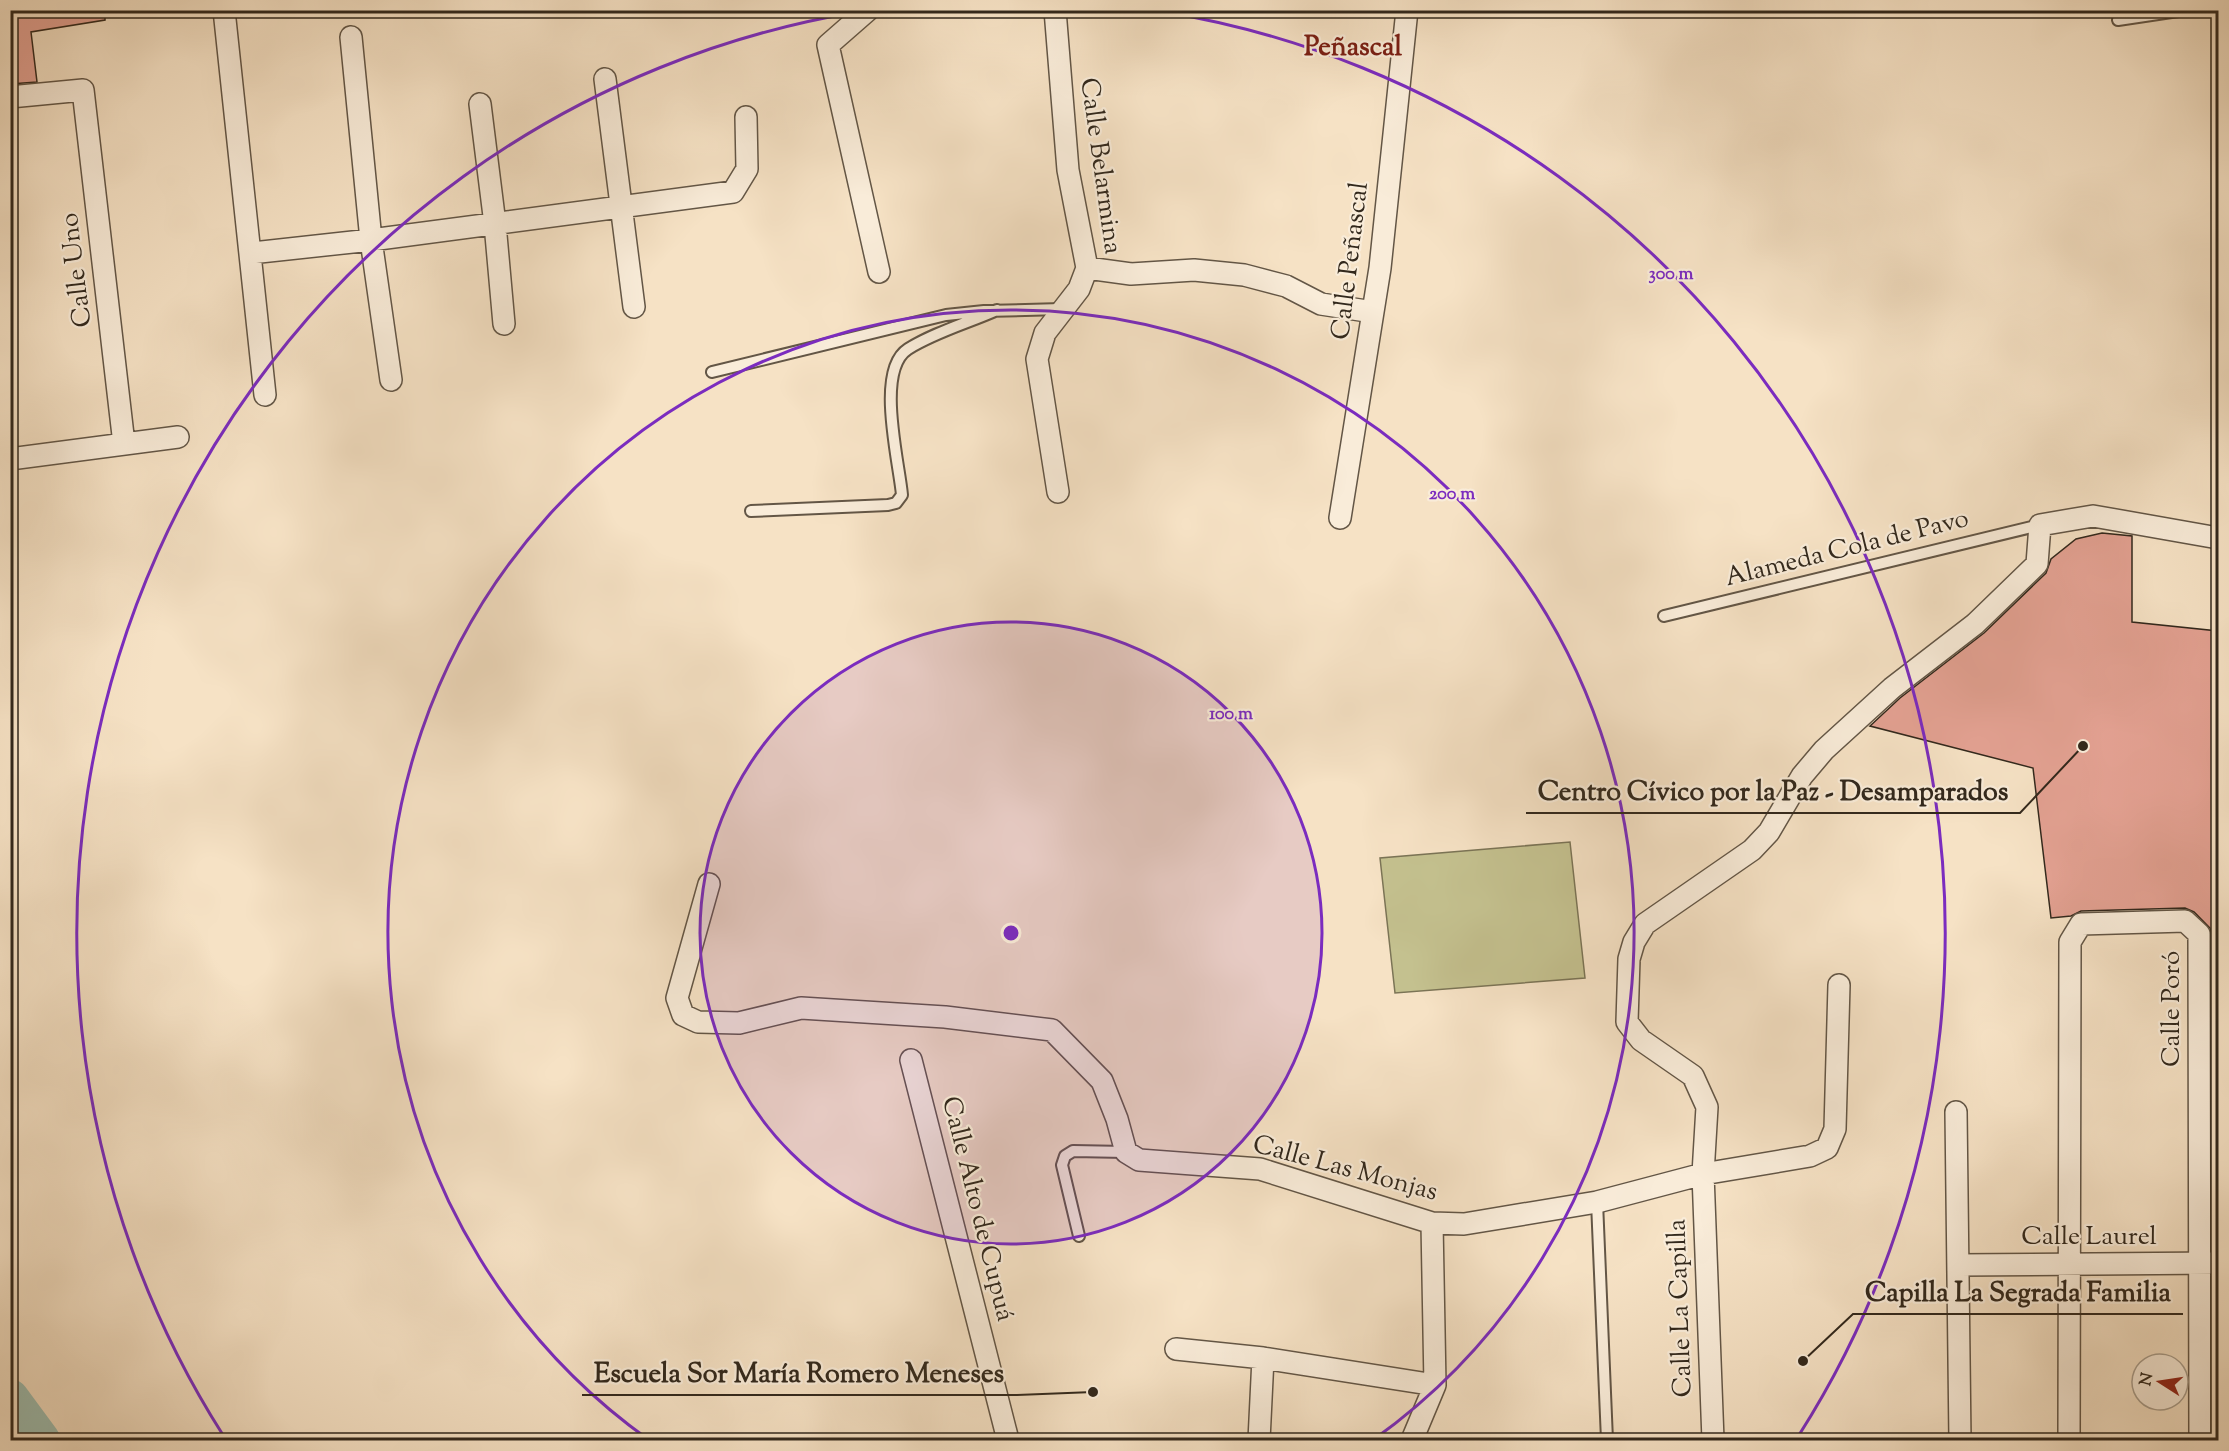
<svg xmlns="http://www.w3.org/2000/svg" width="2229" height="1451" font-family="'Sorts Mill Goudy',serif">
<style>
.green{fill:#c4c18f;stroke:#7b7456;stroke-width:1.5}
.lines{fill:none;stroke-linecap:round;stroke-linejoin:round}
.river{stroke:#9dbeb1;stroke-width:38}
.building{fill:#e3a192;stroke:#32281c;stroke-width:1.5}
.service-casing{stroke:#635646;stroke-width:14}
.minor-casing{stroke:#635646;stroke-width:24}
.service{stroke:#f9ecd9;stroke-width:10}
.minor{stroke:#f9ecd9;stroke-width:21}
.ring{fill:none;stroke:#7b2cbf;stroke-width:3}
.labels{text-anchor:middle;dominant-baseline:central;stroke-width:4.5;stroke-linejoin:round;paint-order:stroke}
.street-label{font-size:26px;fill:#32281c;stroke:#f9ecd9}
.neighbourhood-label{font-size:27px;font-weight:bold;fill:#7a1f14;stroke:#f9ecd9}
.centre{fill:#7b2cbf;stroke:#f9ecd9;stroke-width:3}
.ring-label{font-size:18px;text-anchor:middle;font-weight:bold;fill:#7b2cbf;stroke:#f9ecd9;stroke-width:4.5;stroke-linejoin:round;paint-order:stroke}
.leader{fill:none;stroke:#32281c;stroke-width:2}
.callout-dot{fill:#32281c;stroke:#f9ecd9;stroke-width:2}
.callout-label{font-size:27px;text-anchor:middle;font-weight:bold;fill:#32281c;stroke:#f9ecd9;stroke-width:4.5;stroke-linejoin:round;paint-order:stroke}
</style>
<rect width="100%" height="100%" fill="#f6e2c5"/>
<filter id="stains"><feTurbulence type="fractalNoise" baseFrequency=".00333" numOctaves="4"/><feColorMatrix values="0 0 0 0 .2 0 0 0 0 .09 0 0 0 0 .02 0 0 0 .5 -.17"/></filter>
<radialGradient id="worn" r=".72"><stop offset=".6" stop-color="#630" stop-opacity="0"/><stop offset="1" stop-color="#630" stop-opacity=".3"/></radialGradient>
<path class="green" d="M1570,842L1585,978L1395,993L1380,858Z"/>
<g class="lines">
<path class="river" d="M10,1398L41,1440"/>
</g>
<path class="building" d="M10,10H105V20L31,32L37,82L10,84Z
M2102,533L2132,536V622L2218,631V957L2212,944L2210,928L2194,912L2185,908L2081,911L2071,916L2051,918L2033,768L1870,726L1900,698L1984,633L2046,573L2051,559L2076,539Z"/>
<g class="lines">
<g class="service-casing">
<path id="service" d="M2118,20L2185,10
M712,372L946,315L984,311L1062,309
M751,511L888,505L896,503L902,495C899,461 875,370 908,349C935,332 968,323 997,310
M1664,616L2040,525
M1597,1202L1607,1440
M1079,1236L1062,1165L1065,1156L1073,1151L1126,1152"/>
</g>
<g class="minor-casing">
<path id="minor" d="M224,10L265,395
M868,10L828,45L879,272
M1055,10L1068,170L1087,268L1079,289L1045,333L1037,359L1058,492
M351,37L371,240L391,380
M605,79L634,307
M10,97L83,90L124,444
M480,104L495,224L504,324
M252,253L371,240L733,192L747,169L746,117
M1087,268L1131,274L1194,270L1244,275L1286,286L1321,304L1373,312
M10,459L178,437
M1340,518L1380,268L1407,10
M709,884L677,998L683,1015L698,1022L739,1023L801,1008L945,1017L1052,1030L1102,1081L1117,1119L1126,1152L1139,1160L1260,1169L1432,1223L1464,1224L1597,1202L1703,1174L1810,1156L1827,1148L1835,1129L1839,985
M911,1060L1008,1440
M1956,1112L1960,1440
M1959,1265L2218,1263
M1176,1349L1263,1358L1435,1385
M1259,1440L1263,1358
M1412,1440L1435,1385L1432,1223
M1713,1440L1703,1174L1707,1107L1693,1076L1641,1040L1627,1022L1629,959L1634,942L1645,924L1752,850L1769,832L1802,776L1824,750L1892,688L1975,624L2037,564L2040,525L2093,516L2218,538
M2069,1440L2070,942L2081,924L2185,921L2199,934L2200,1440"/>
</g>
<use href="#service" class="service"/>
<use href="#minor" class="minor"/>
</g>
<circle cx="1011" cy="933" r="311" fill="#7b2cbf" fill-opacity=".12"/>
<g class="ring">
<circle cx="1011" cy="933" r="311"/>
<path d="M649 1440A623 623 0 1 1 1373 1440"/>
<path d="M223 1435A934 934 0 0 1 857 12M1165 12A934 934 0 0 1 1799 1435"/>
</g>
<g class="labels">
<g class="street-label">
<text transform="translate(1100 166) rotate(82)">Calle Belarmina</text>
<text transform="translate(1351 261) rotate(-83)">Calle Peñascal</text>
<text transform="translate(77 270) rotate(-97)">Calle Uno</text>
<text transform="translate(1847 549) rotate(-14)">Alameda Cola de Pavo</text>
<text transform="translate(2172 1009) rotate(-90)">Calle Poró</text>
<text transform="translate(1345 1169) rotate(15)">Calle Las Monjas</text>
<text transform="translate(977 1209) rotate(76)">Calle Alto de Cupuá</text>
<text x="2089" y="1237">Calle Laurel</text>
<text transform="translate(1681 1308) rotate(-92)">Calle La Capilla</text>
</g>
<g class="neighbourhood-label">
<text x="1353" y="48">Peñascal</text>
</g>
</g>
<circle cx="1011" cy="933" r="9" class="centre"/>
<g class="ring-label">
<text x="1671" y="279">300 m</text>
<text x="1452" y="499">200 m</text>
<text x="1231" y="719">100 m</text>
</g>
<path class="leader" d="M2083 746L2020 813H1526M1803 1361L1853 1314H2183M1093 1392L1017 1395H582"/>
<g class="callout-dot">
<circle cx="2083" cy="746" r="6"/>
<circle cx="1803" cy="1361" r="6"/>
<circle cx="1093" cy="1392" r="6"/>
</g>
<g class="callout-label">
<text x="1773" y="800">Centro Cívico por la Paz - Desamparados</text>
<text x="2018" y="1301">Capilla La Segrada Familia</text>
<text x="799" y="1382">Escuela Sor María Romero Meneses</text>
</g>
<rect width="2229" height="1451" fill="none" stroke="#f6e2c5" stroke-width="36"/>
<rect x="12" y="12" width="2205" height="1427" fill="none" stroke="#32281c" stroke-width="3"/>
<rect x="18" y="18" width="2193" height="1415" fill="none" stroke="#32281c" stroke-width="1.5"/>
<g transform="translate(2160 1382) rotate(282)"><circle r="28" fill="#f9ecd9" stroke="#a99e8d" stroke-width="1.5"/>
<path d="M0-4.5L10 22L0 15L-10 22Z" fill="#8f2418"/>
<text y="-9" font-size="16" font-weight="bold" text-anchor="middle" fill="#32281c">N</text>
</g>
<rect width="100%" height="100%" filter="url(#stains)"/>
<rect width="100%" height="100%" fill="url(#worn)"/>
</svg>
